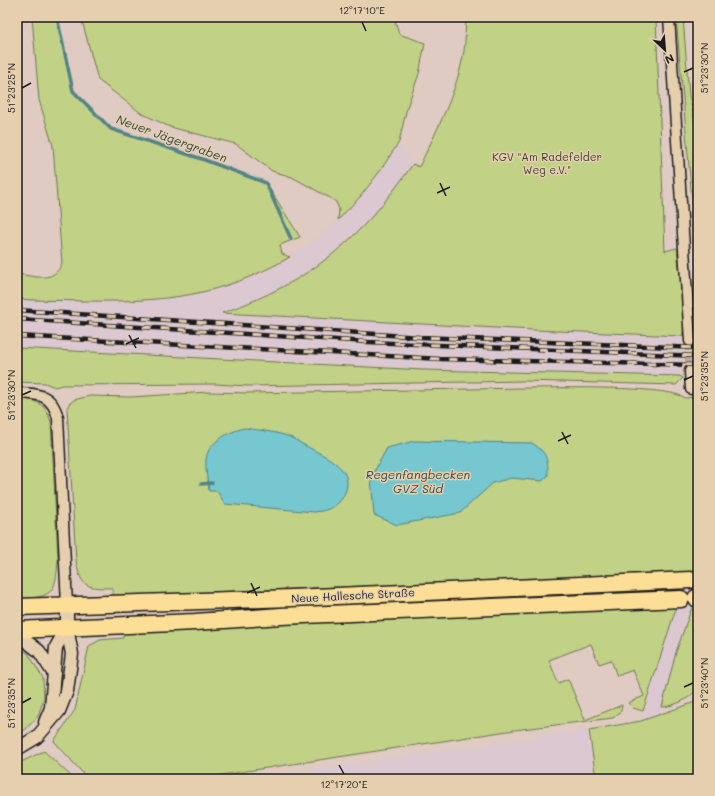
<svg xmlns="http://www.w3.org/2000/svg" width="715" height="796" font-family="Mali,sans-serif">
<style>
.built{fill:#dbc8d0}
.green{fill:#c1d186;stroke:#6e7651}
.water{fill:#76c7cf;stroke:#528387}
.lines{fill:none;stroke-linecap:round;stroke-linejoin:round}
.stream{stroke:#528387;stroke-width:3.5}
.minor-tunnel{stroke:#b8a8a1;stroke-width:10;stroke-dasharray:10 5;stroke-linecap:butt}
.minor-casing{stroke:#1c1c1c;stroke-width:13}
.tertiary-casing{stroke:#1c1c1c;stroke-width:15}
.primary-casing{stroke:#1c1c1c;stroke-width:19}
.minor{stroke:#e5cfae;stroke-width:10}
.tertiary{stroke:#e5cfae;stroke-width:12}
.primary{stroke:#fcde96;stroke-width:16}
.rail-casing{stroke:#1c1c1c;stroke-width:4.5}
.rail{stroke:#e5cfae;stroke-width:3;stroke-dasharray:9;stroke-linecap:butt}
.ticks{fill:none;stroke:#1c1c1c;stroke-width:1.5}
.labels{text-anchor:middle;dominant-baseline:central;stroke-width:3;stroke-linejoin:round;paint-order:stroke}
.park-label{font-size:11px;fill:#3d4031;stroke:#e5cfae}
.street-label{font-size:11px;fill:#1c1c1c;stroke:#e5cfae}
.water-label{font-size:12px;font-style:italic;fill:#324749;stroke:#e5cfae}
.neatline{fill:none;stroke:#1c1c1c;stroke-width:1.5}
.ticks-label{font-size:10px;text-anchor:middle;fill:#1c1c1c}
</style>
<rect width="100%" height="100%" fill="#dfcbc2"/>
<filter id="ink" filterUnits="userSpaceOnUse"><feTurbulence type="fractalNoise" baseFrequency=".025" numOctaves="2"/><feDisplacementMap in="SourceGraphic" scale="8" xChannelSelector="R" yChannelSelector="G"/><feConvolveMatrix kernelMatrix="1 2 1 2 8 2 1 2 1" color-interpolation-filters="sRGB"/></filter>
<g filter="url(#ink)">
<path class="built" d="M399,142L413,164L390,197L367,223L345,245L323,263L273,292L223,312L533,330L682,336L680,376L423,370L17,348V299L122,301L158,300L187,296L214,290L265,271L316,240L338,220L360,197L380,171Z
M698,564V594L689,614L676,652L660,719L624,779L672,616Z
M589,730L596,779H252Z"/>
<path class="green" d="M32,17H57L73,91L111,129L202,159L266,183L300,237L280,245L282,254L290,257C220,297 164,302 84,301C62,300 39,301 17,299V274C35,276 54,284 62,263L53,146L39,100Z
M81,17H394L399,34L425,43L419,74L407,107L399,142L380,171L360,197L338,220L339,209L336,202L330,198L292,177L272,171L236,144L170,127L141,113L98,80Z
M466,17H656L665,251L677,248C678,262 687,328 682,336L533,330L222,313C312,281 359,241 413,164L419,167C437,130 457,92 464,51C466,40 465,28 466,17Z
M676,17H683L689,95L698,135V269Z
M698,283V338C694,322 684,296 698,283Z
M17,348L423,370L680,376L683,378L676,385L525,381L247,386L216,384L62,385L55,387L45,383L17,382Z
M525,388C553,388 668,385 685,398L698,397V564L693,573L113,596V588C87,588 81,588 76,561L67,408L69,404L74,400L89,396L131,397L208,392L247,393Z
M17,399C36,399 45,403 51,422L58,559C56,595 52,597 17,599Z
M693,604H698V687C691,699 675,706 662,707L676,652Z
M677,605L643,711L633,708L628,703L644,696L633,670L617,676L611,660L599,664L591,644L549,660L558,683L568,679L585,720L622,705L621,711L613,718L514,730L195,779H88L54,741L75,710L89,646L100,640L123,638L124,632Z
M17,648L28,653L43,678L44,698L38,716L25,730L17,734Z
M698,701V779H596L589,730L641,721Z
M44,751L74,779H17V764Z"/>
<path class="water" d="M244,428C257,430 271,431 284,435C292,437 300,443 308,447C326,457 357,469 344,495C338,507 327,511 314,512L225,504L217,491H209C208,482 205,470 206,460C207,442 229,432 244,428Z
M414,441L532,443C547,453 548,458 548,476L542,481L511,478L493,483L460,513L397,525L374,515L371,477L387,448Z"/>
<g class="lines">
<path class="stream" d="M57,17L73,91L111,129L202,159L266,183L291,239
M201,484L212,483"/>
<path class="minor-tunnel" d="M690,341V371"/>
<g class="minor-casing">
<path id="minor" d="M669,17L690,341
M690,371L691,389
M17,393C39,394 52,394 58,418L67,605"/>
</g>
<g class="tertiary-casing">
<path id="tertiary" d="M17,634L39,651L54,674
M45,722L51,708L56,647L67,628
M17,749L37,737L59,711L67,691L72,654L67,628V605"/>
</g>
<g class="primary-casing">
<path id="primary" d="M696,598H698
M17,607L292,598L690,580
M17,630L195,622L281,616L681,599"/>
</g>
<use href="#minor" class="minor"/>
<use href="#tertiary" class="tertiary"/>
<use href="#primary" class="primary"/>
<g class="rail-casing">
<path id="rail" d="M17,310L420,337L698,348
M17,319L368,342L698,356
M17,336L441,359L698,365"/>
</g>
<use href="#rail" class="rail"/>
</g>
</g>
<path class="ticks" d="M362,22L366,31M684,72L693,68M22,88L31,83M440,183L446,196M437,193L450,187M129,335L136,348M126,344L139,338M684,380L693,376M22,395L31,391M562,432L568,444M558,441L571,435M251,583L257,596M247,593L260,587M684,687L693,683M22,703L31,698M339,765L344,774"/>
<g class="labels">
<g class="park-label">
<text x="547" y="156">KGV "Am Radefelder<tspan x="547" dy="13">Weg e.V."</tspan></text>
</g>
<g class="street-label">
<text transform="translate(353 595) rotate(-3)">Neue Hallesche Straße</text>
</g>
<g class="water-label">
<text transform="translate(172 138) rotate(20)">Neuer Jägergraben</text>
<text x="418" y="474">Regenfangbecken<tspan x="418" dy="14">GVZ Süd</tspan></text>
</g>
</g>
<rect width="715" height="796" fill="none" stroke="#e5cfae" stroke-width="44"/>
<g transform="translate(665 50) rotate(154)" stroke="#e5cfae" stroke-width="3" paint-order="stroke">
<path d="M0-3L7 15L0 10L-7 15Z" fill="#1c1c1c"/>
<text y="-6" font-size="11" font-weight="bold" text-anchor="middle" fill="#1c1c1c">N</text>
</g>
<rect x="22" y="22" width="671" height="752" class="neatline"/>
<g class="ticks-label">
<text x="362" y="14">12°17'10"E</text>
<text transform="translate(704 68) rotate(-90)" y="4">51°23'30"N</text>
<text transform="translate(11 88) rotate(-90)" y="4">51°23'25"N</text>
<text transform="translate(704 376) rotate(-90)" y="4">51°23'35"N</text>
<text transform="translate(11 395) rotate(-90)" y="4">51°23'30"N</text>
<text transform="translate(704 683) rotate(-90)" y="4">51°23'40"N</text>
<text transform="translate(11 703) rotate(-90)" y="4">51°23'35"N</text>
<text x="344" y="788">12°17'20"E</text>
</g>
</svg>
